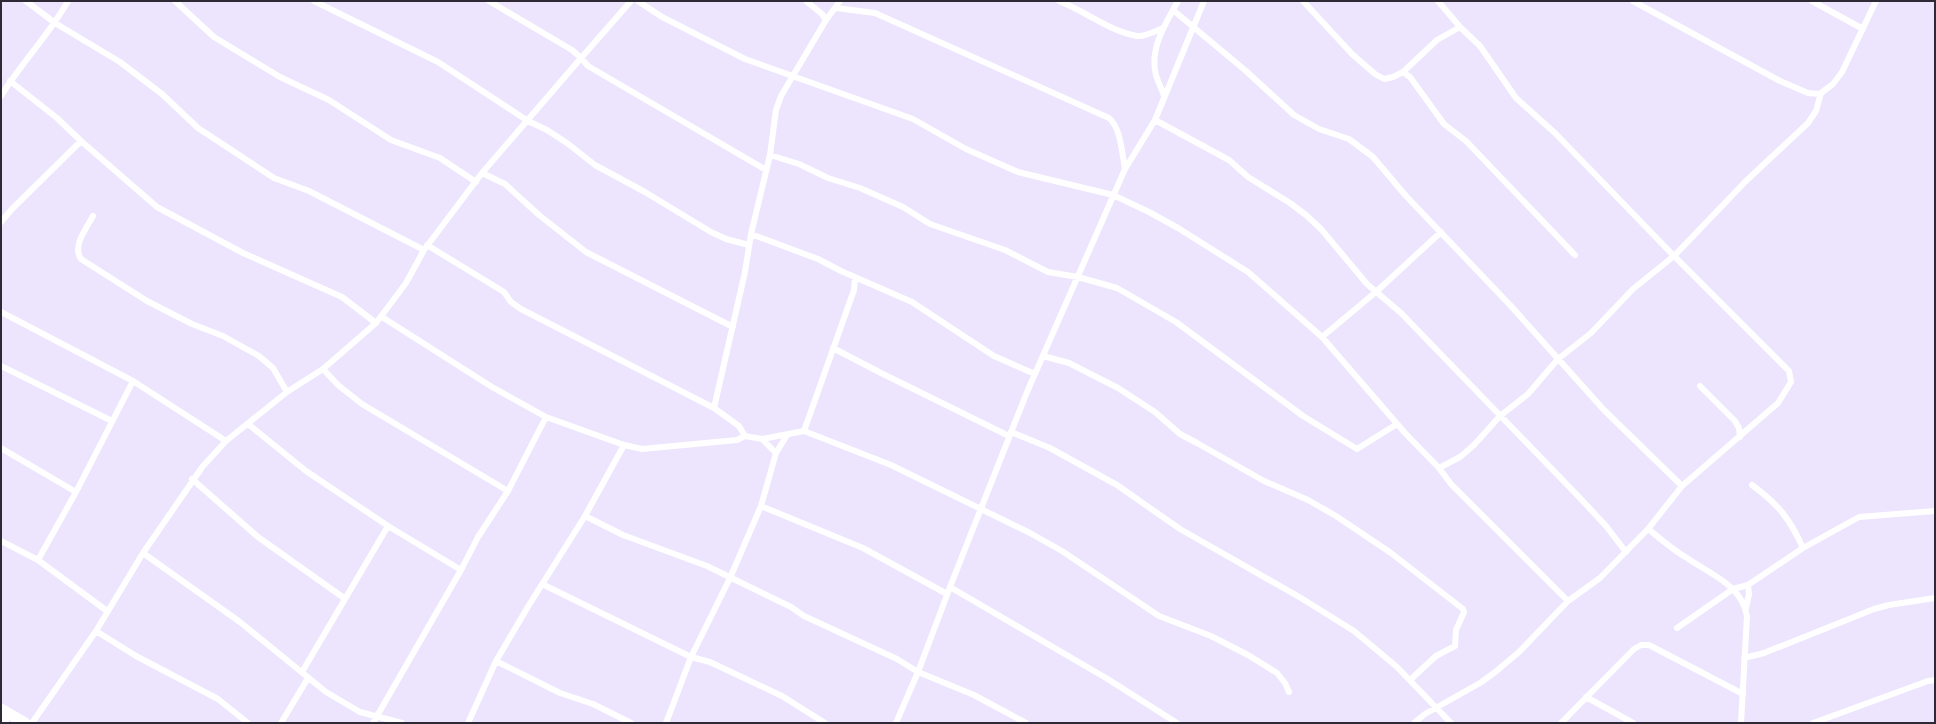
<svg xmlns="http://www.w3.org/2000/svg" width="1936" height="724" font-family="'PT Sans Narrow',sans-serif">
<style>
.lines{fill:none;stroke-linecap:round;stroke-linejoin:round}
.street{stroke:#fff;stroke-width:6}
.highway{stroke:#fff;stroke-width:11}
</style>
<rect width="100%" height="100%" fill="#ede5fd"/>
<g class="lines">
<path class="street" d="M26,1L55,23L120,62L162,94L198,128L274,178L309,191L424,250
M175,1L214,37L280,77L329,100L391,140L440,158L476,182
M314,1L438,62L528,121L547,130L567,143L595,165L645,192L711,232L726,239L749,245
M489,1L572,50L581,58L631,1
M638,1L662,17L745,59L913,119L966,149L1018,172L1113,195L1149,212L1178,228L1248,272L1322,337L1405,433L1439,468L1451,484L1568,601
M806,1L822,14L826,20
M1059,1C1085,11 1109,31 1137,36C1145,37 1156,31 1163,28
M1303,1L1352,54L1375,74L1384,79L1393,77L1403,72L1437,40L1460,27
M1633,1L1780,81L1808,93L1820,94
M1812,1L1863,29
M836,8L875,13L1109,118C1121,128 1122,154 1125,169
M1173,10L1246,71L1294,115L1319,129L1349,139L1373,157L1406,196L1510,305L1604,410L1682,486
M1403,72L1410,77L1444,124L1466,141L1575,255
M10,81L57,118L81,141L157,207L243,253L342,297L376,323
M1,96C21,63 49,35 68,1
M1164,96C1162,89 1158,82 1156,75C1149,48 1166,23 1178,1
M1155,120L1229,160L1248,177L1290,203L1306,215L1321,229L1367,284L1401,313L1579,497L1606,526L1626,552
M770,155L799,164L828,178L860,188L903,207L930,224L1005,250L1048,272L1078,277L1117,288L1176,322L1303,416L1357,449L1397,424
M482,173L505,184L539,215L586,252L733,327
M93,216C86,229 72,246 81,259L147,301L192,324L223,336L259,356L273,368L287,392
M1,222L12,209L81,141
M751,234L818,259L841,271L912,302L994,356L1035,374
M427,245L504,292L511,302L521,309L714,408L739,426L745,436
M1,312L133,381L226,441
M382,317L492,387L546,417L624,445L642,449L737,440L745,436L762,439L804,431L891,465L1030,533L1062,551L1159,616L1211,636L1248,655L1277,673L1285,683L1289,692
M1322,337L1377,291L1441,232
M833,348L881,373L1009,436
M1043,356L1069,363L1118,388L1155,412L1180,434L1197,443L1264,481L1308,500L1336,516L1391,553L1463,609L1464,612L1456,630L1455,646L1436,656L1410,680
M1,366L112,421
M323,369L338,385L362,404L508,491
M1700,386L1735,421L1739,428L1740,437
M714,408L745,272L751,234L770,155L776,110L781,96L826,20L840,1
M248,424L306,471L388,526L461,570
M804,431L854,290L855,278
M1011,432L1050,448L1117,485L1180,529L1301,598L1354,631L1397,667L1451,723
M762,439L776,453
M1,448L76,492
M1439,468L1460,457L1474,445L1500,416L1528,394L1558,359L1591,333L1633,289L1674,256L1745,182L1808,123L1816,111L1821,93L1833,84L1842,72L1876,1
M192,479L258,537L344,598
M1752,485C1778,504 1790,519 1803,548
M761,506L863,548L947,594
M585,516L623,535L707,566L791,607L804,616L897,659L918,672L974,695L1026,723
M1648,529C1661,539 1673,550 1687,558C1710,574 1742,585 1747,616L1741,723
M1,541L38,560L107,611
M143,553L240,622L326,692L360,712L402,723
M38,560L76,492L133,381
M542,584L691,657L710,662L782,696L825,723
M950,587L1106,678L1177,723
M1746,608L1749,594L1748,585
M1677,628L1733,589L1748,585L1803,548L1859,517L1935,511
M96,631L136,656L218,699L248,723
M1744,658L1764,653L1874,609L1889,605L1935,598
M496,661L560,693L593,704L631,723
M302,672L388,526
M1586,697L1633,723
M32,723L96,631L143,553L203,466L226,441L287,392L323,369L376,323L406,283L424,250L482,173L581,58L588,66L600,73L766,170
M281,723L308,678
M373,723L461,570L478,537L508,491L546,417
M468,723L496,661L529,605L585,516L624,445
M666,723L691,657L730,578L761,506L776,453L787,435
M896,723L918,672L950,587L1027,392L1125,169L1155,120L1204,1
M1414,723L1425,714L1480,683L1494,673L1519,652L1568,601L1600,578L1648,529L1682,486L1778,403L1791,382L1789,371L1674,256L1555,133L1516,98L1480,46L1460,27L1438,1
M1561,723L1634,649L1641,645H1649L1743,694
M1813,723L1928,681L1935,680"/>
<path class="highway" d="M1,709L25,723
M1,721L4,723"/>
</g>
<rect width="1936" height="724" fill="none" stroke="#2e2a35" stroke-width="4"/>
</svg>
